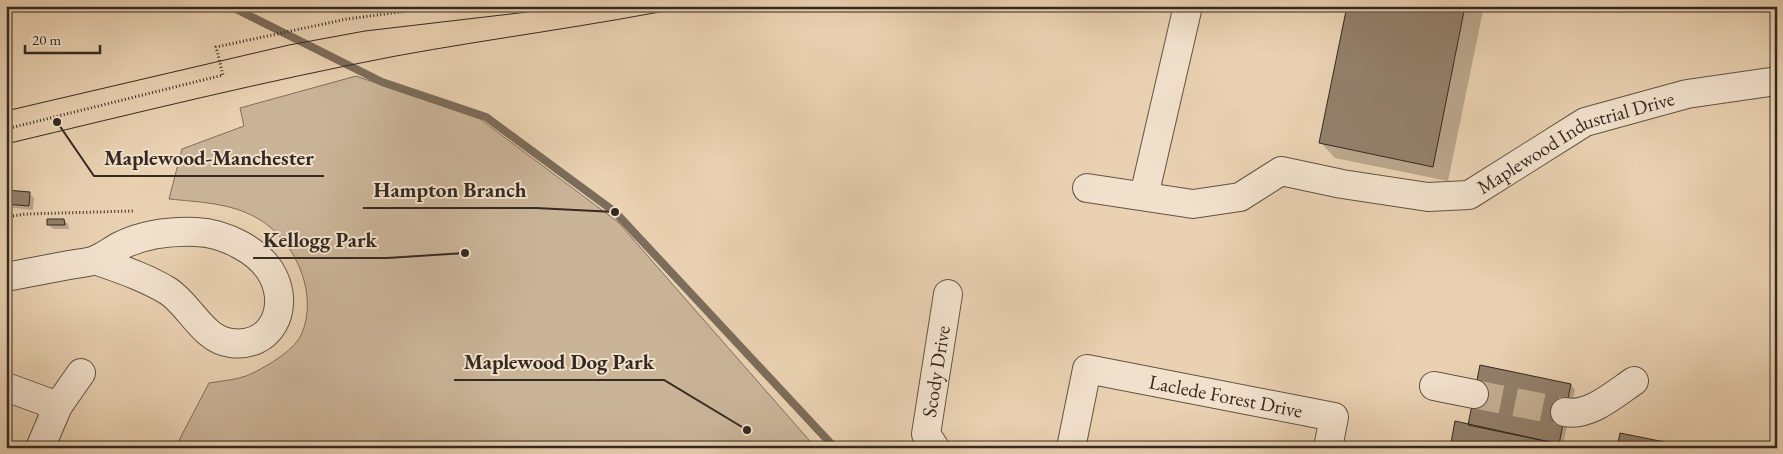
<svg xmlns="http://www.w3.org/2000/svg" width="1783" height="454" font-family="'EB Garamond',serif">
<style>
.green{fill:#cab498;stroke:#806e5c}
.shadow{fill:#0003}
.lines{fill:none;stroke-linecap:round;stroke-linejoin:round}
.stream{stroke:#7c6c5a;stroke-width:8}
.building{fill:#93806b;stroke:#352920}
.minor-tunnel{stroke:#c5af94;stroke-width:28;stroke-dasharray:28 14;stroke-linecap:butt}
.minor-casing{stroke:#625344;stroke-width:30}
.path{stroke:#352920;stroke-width:3;stroke-dasharray:1 2.5;stroke-linecap:butt}
.minor{stroke:#f1e1cc;stroke-width:28}
.tram{stroke:#352920;stroke-width:1}
.labels{text-anchor:middle;dominant-baseline:central;stroke-width:4;stroke-linejoin:round;paint-order:stroke}
.street-label{font-size:20px;fill:#352920;stroke:#f1e1cc}
.leader{fill:none;stroke:#352920;stroke-width:2}
.callout-dot{fill:#352920;stroke:#f1e1cc;stroke-width:2}
.callout-label{font-size:21px;text-anchor:middle;font-weight:bold;fill:#352920;stroke:#f1e1cc;stroke-width:4;stroke-linejoin:round;paint-order:stroke}
</style>
<rect width="100%" height="100%" fill="#e9d1b1"/>
<filter id="stains"><feTurbulence type="fractalNoise" baseFrequency=".004" numOctaves="4"/><feColorMatrix values="0 0 0 0 .2 0 0 0 0 .09 0 0 0 0 .02 0 0 0 .5 -.17"/></filter>
<radialGradient id="worn" r=".72"><stop offset=".6" stop-color="#630" stop-opacity="0"/><stop offset="1" stop-color="#630" stop-opacity=".3"/></radialGradient>
<path class="green" d="M356,76L480,119L618,222L816,448H175L209,383C221,381 235,380 246,376C263,369 294,351 301,335C320,294 294,237 255,217C230,203 198,202 169,199L182,149L244,126L240,108Z"/>
<path class="shadow" d="M1348,6H1484L1448,181L1335,158L1320,142Z
M6,191L29,193L34,198L33,210L6,207Z
M64,220L68,224L69,229H53L48,224Z
M1571,385L1575,390L1563,444L1580,448H1451L1469,425Z"/>
<g class="lines">
<path class="stream" d="M230,6L382,82L486,117L615,212L835,448"/>
</g>
<path class="building" d="M1347,6H1465L1433,167L1319,143Z
M6,190L30,192L29,206L6,204Z
M47,219H64L65,225H47Z
M1480,365L1571,384L1559,444L1468,425Z
M1455,421L1559,444L1582,448H1450Z
M1620,433L1694,448H1617Z"/>
<g class="lines">
<path class="minor-tunnel" d="M1474,394L1565,412"/>
<g class="minor-casing">
<g id="minor">
<path id="s1" d="M1087,188L1193,204L1240,197L1281,171L1342,184L1428,197L1469,195L1585,122L1687,94L1777,81"/>
<path d="M1144,196L1188,6"/>
<path d="M6,277C27,273 48,269 69,265C78,263 88,263 95,260C105,256 113,249 122,245C145,234 170,231 196,232C224,233 262,251 274,278C289,311 270,348 231,343C203,340 190,305 168,291C145,277 120,269 95,260"/>
<path d="M1434,386L1474,394"/>
<path d="M6,387L58,406"/>
<path d="M1565,412C1589,417 1615,394 1634,381"/>
<path d="M40,448L58,406L81,373"/>
<path id="s2" d="M935,448L926,434L948,294"/>
<path id="s3" d="M1071,448L1087,369L1334,417L1328,448"/>
</g>
</g>
<path class="path" d="M6,129L223,75L216,47L347,19L446,6
M6,217L26,214L133,211"/>
<use href="#minor" class="minor"/>
<path class="tram" d="M6,111L289,45L365,31L579,6
M6,144C136,113 265,81 396,56C494,38 592,26 690,6"/>
</g>
<g class="labels">
<g class="street-label">
<text stroke="none"><textPath href="#s1" startOffset="514">Maplewood Industrial Drive</textPath></text>
<text stroke="none"><textPath href="#s2" startOffset="80">Scody Drive</textPath></text>
<text stroke="none"><textPath href="#s3" startOffset="222">Laclede Forest Drive</textPath></text>
</g>
</g>
<path class="leader" d="M57 122L94 176H324M615 212L536 208H363M465 253L387 258H253M747 430L664 380H454"/>
<g class="callout-dot">
<circle cx="57" cy="122" r="5"/>
<circle cx="615" cy="212" r="5"/>
<circle cx="465" cy="253" r="5"/>
<circle cx="747" cy="430" r="5"/>
</g>
<g class="callout-label">
<text x="209" y="165">Maplewood-Manchester</text>
<text x="450" y="197">Hampton Branch</text>
<text x="320" y="247">Kellogg Park</text>
<text x="559" y="369">Maplewood Dog Park</text>
</g>
<rect width="1783" height="454" fill="none" stroke="#e9d1b1" stroke-width="25"/>
<rect x="8" y="8" width="1768" height="439" fill="none" stroke="#352920" stroke-width="2.5"/>
<rect x="12" y="12" width="1758" height="429" fill="none" stroke="#352920"/>
<path d="M25 45v8h75v-8" fill="none" stroke="#352920" stroke-width="2.5"/>
<text x="32" y="45" font-size="15" fill="#352920" stroke="#f1e1cc" stroke-width="4" paint-order="stroke">20 m</text>
<rect width="100%" height="100%" filter="url(#stains)"/>
<rect width="100%" height="100%" fill="url(#worn)"/>
</svg>
